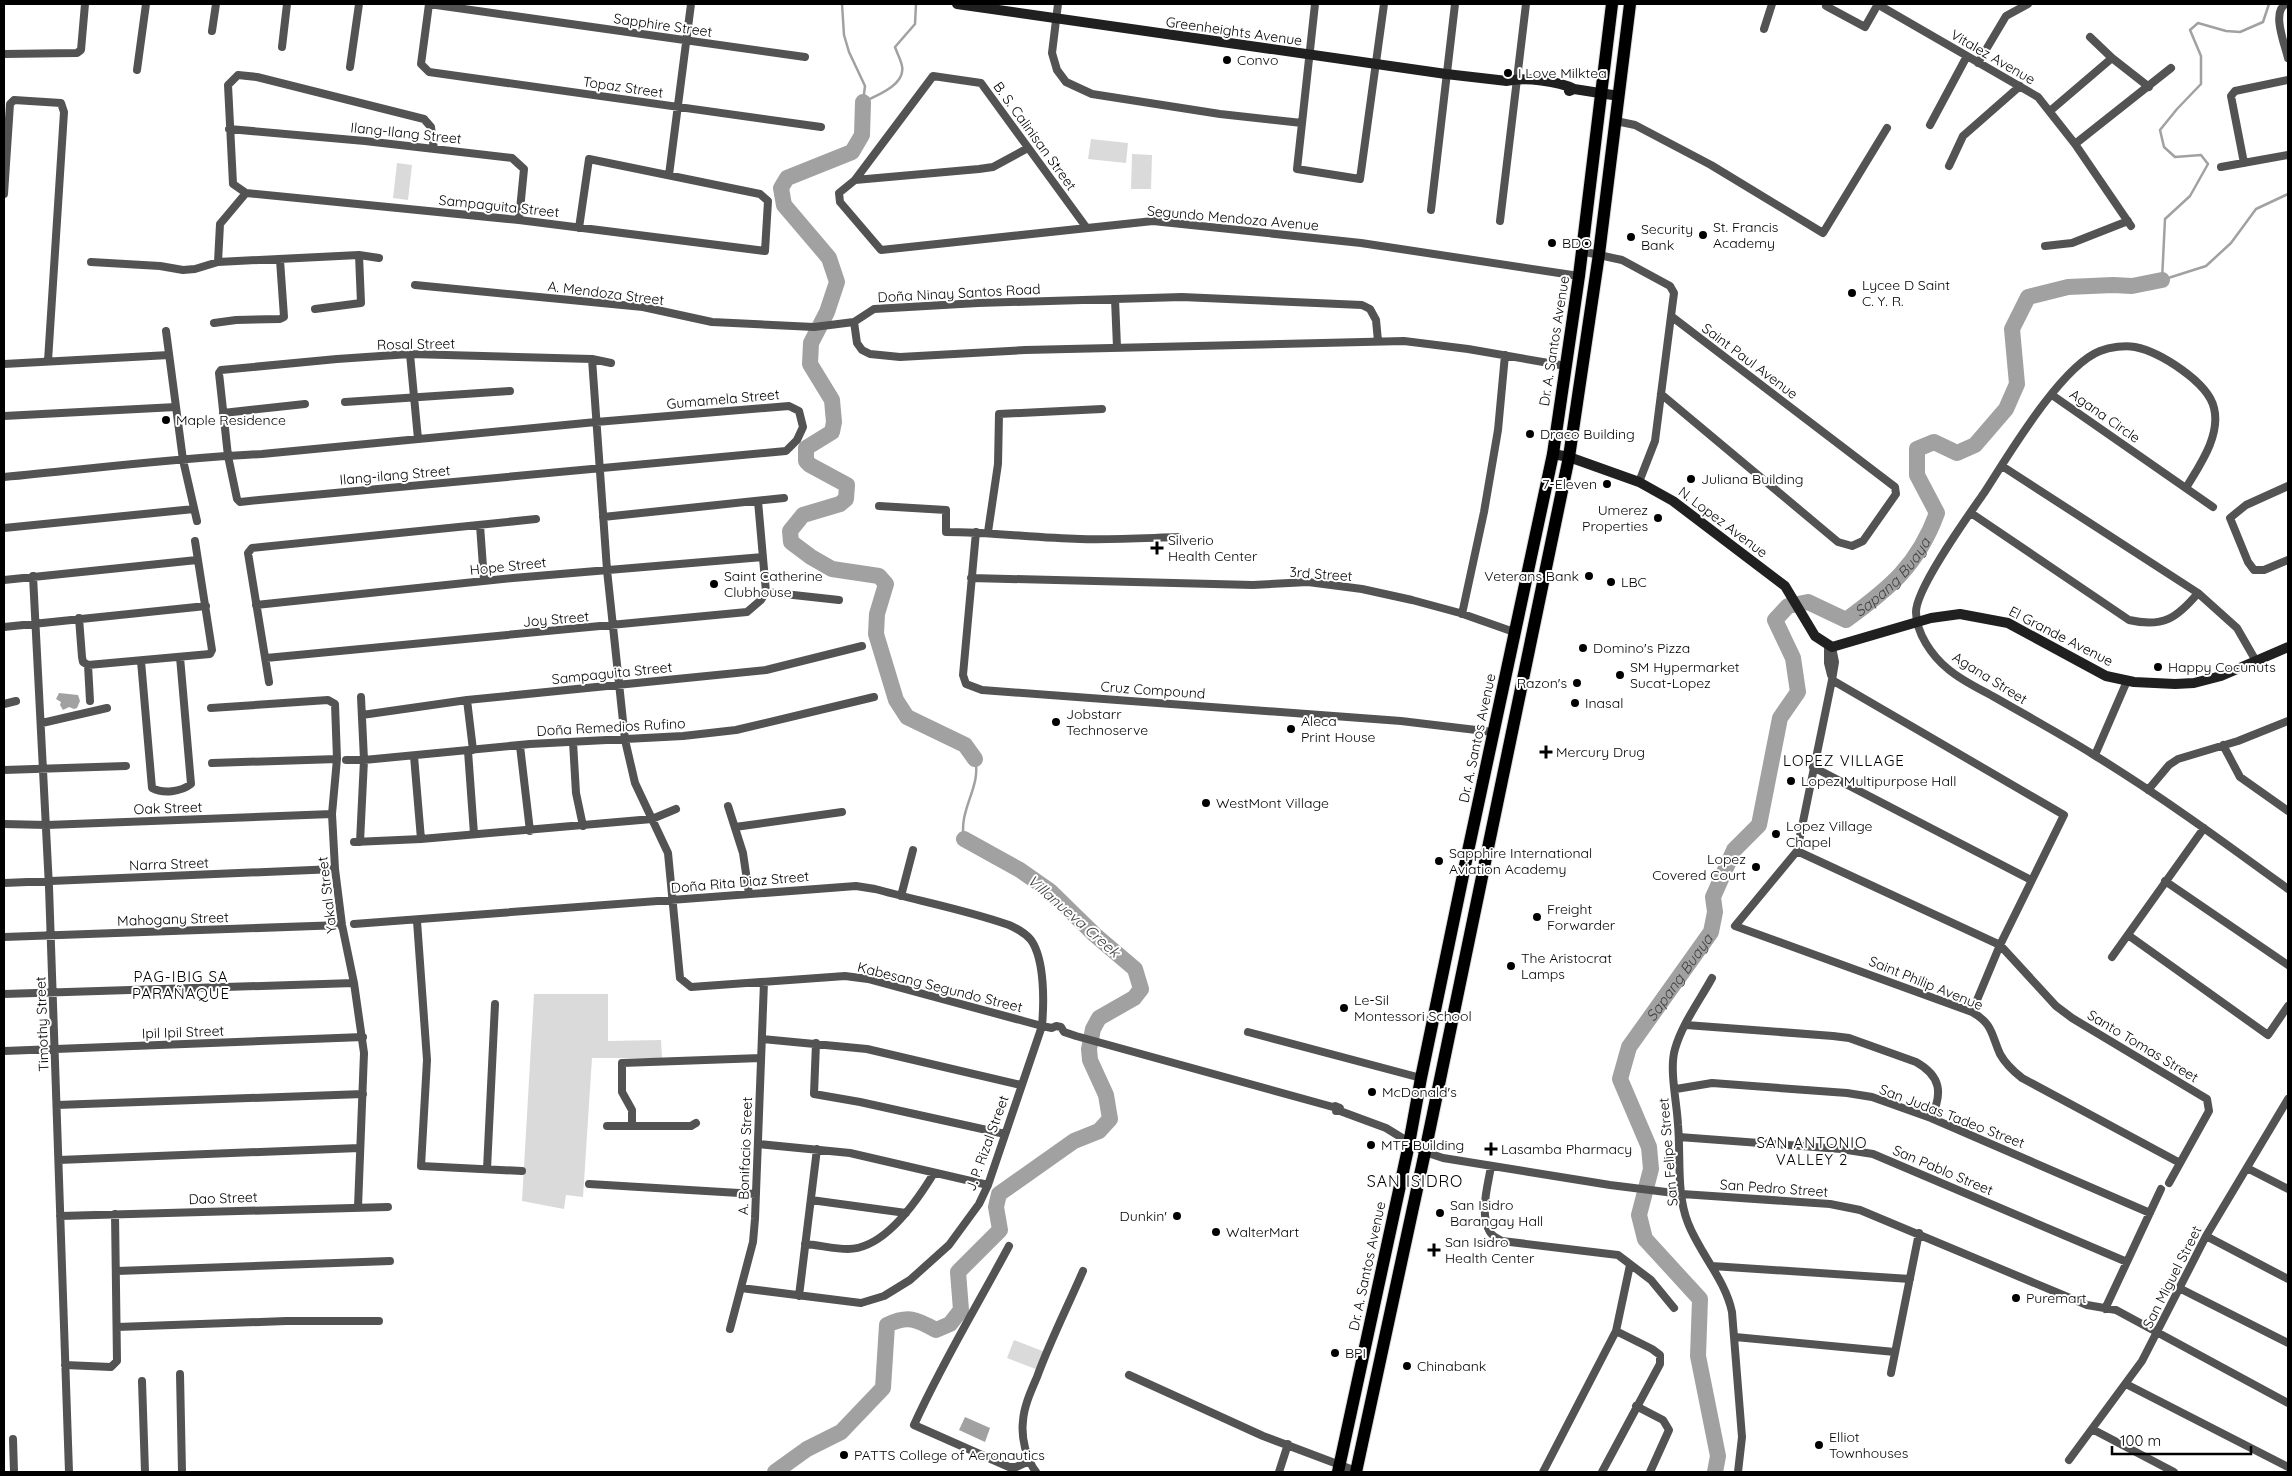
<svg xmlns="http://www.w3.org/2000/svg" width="2292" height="1476" font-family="Quicksand,sans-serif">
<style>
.green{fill:#dadada}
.water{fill:#a1a1a1}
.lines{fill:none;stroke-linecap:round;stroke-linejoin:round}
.stream{stroke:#a1a1a1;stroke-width:2.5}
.river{stroke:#a1a1a1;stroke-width:16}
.primary-casing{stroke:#dbdbdb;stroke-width:14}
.street{stroke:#535353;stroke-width:8}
.secondary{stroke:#202020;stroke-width:10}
.primary{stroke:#000;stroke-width:12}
.poi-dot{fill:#000;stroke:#fff;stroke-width:2}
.labels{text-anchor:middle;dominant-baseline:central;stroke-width:4;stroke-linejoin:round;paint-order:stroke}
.street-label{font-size:14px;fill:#000;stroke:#fff}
.poi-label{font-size:14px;fill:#000;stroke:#fff;text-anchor:start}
.water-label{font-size:15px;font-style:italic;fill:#424242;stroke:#fff}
.neighbourhood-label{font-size:15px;letter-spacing:1px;fill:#000;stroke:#fff}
.quarter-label{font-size:16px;letter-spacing:1px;fill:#000;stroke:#fff}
</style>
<rect width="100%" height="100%" fill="#fff"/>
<path class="green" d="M1091,139L1128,143L1126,163L1088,159Z
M1132,154L1152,155L1151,189H1131Z
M397,163L412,165L408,200L393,198Z
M534,994H608V1041L661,1040L662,1058H592L583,1197L566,1195L564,1209L522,1201Z
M1014,1340L1045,1352L1038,1370L1007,1358Z"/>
<path class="water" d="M59,693L78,695L80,701L77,708L74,709L69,707L63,710L60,705L61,702L56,699Z
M965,1417L990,1428L985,1442L959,1430Z"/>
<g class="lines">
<path class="stream" d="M842,4L844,35L849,52L865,86L863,102
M2269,4L2263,22L2240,32L2226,31L2198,23L2190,30L2201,56V84L2177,109L2160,130L2164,147L2175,157L2201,155L2208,164L2190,196L2165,219L2162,280L2206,266L2231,243L2256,209L2288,194
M863,102C876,96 906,85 902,66C901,60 897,53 895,47L915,24L916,4
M964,839C958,809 982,787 975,759"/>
<g class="river">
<path d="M863,102L862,135L852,152L787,178L781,188L784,205L829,258L837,282L827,312L811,343L810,364L832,400L834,422L832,432L806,448V461L810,465L847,485L846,499L840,504L803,515L790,531L791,542L811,557L832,569L879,576L886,584L877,614L876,634L896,700L907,717L965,745L975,759"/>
<path d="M775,1472L807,1449L841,1432L883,1388L887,1325C908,1315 916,1319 936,1330L950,1324L961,1310L958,1272L1000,1230L996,1207L999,1194L1074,1141L1099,1131L1110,1119L1106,1095L1090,1060L1089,1049L1093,1029L1099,1018L1134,998L1141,989L1135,969L1095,935L1050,891L1020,870L964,839"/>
<path id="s1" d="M1715,1472L1718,1456L1698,1356L1700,1299L1645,1239L1639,1215L1651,1169L1649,1147L1620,1079L1629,1047L1711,932L1715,912L1713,897L1734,850L1759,825L1780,718L1798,692L1793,658L1775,620L1788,606L1808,602L1846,620C1890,588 1918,565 1937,513L1917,475V449L1934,442L1957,453L1975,445L2006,409L2017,384L2012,329L2028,297L2068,287L2113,285L2132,286L2162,280"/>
</g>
<g class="primary-casing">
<path id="primary" d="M1338,1472L1409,1144L1421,1078L1467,856L1553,454L1579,276L1612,4
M1356,1472L1425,1152L1569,457L1599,254L1630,4"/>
</g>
<path class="street" d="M1058,4L1052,53L1057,70L1066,82L1092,94L1220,114L1302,123
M1315,4L1297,169L1360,179L1384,4
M1877,4L2038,97L2075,144L2131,226
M2286,4C2271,11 2285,45 2288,58
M1826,6L1865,27L1878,4
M1764,29L1772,4
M212,31L216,4
M2090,37L2112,58L2149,87
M282,47L287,4
M4,54L77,53L81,50L85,4
M805,57L429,4L421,64L429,72L821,127
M1978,63L2006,16L2028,4
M350,67L359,4
M137,70L146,4
M2050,111L2112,58
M1616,121L1635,125L1711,165L1823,233L1887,128
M1930,125L1967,56
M229,129L365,141L512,158L524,169L519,220
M2075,144L2171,68
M1028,148L993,167L979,169L855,180L839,193L840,202L881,250L1153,221L1361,243L1579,276
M434,149L431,127L424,119L257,77L238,75L228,85L233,184L246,193L519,220L765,251L768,201L760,194L589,159L579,228
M2244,163L2231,96L2235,91L2288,80
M1949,166L1963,136L2020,86
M2221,167L2288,155
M669,175L691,4
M855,180L933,76L981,83L1086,227
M246,193L220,224L218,262L359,255L379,258
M4,194L10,104L14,100L61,103L64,112L48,361
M1431,210L1455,4
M1500,221L1526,4
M2045,246L2072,243L2128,221
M1581,251L1622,260L1670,286L1674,293L1671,316L1895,487L1896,494L1863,541L1852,546L1838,542L1661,394
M91,262L160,266L183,270L195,269L218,262
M415,285L643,307L712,322L814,327L854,322
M1115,299L1117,347
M315,309L361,303L359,255
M214,323L236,320L280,319L284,317L280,260
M166,331L183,460L197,521
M1378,341L1376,320L1370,309L1362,305L1182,297L978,303L874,309L854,322L857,343L862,350L870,354L900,357L1025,350L1404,341L1468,349L1566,366
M410,354L418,439
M592,359L607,570L625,740L635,783L668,853L680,978L691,987L845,976L868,979L1042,1026L1052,1028L1056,1026L1061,1027L1064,1032L1076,1036L1333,1107L1335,1106L1340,1108V1111
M4,364L169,355
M2052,395L2213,507
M345,402L510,391
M223,413L305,404
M4,416L176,407
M2002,466L2198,593L2237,628L2256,661
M4,477C90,469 175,458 262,454L596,422L789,406L799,411L803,427L797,440L786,451L259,500L240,502L237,499L228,456L219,373L221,370L337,359L410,354L592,359L611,363
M1639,482L1655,441L1671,316
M2288,486L2246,505L2230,518L2248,562L2254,570H2264L2288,560
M2186,488C2199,466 2221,436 2214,408C2208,382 2160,352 2135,347C2125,345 2110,347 2100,351C2061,366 2008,456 1984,493C1968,516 1916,588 1916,612C1916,633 1932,656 1948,669C1962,681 1980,689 1996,698C2029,717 2062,735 2094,755C2161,796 2225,843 2288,889
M758,501L766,592
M879,506L946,510V532C991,532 1035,538 1080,539C1113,540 1146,538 1179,537
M1971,513L2129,620C2163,628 2177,618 2198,593
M603,517L784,498
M480,525L484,581
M4,528L194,509
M976,532L963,675L966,684L982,690L1401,721L1493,732
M988,532L998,464L999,414L1102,409
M33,576L49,887L69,1472
M971,578L1253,585L1308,582L1362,589L1412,600L1460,613L1514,632
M4,580L197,560
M766,592L839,600
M256,605L513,578L763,557
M1462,614L1484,512L1498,430L1505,355
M79,618L82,657L83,662L88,665L210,654L212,650L195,541
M4,627L206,606
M1828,645V663L1831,675
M1832,647L1835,662L1832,680L1797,851L1735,926L1972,1012C1993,1024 1991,1034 2000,1054C2005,1063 2013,1071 2022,1078L2180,1163
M266,658L747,612L761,600L766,592
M141,661L152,788C163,794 181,792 191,784L180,657
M88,665L90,701
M1832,680L2064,815L2000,945L1972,1012
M269,682L248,553L252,548L536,519
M467,700L473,750
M4,704L16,701
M211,708L328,700L335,704L337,759L332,814L335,869L342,925L354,983L364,1053L358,1207
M362,715L467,700L766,670L862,646
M42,723L107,708
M573,742L576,793L583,826
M2223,745L2240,777L2288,811
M520,746L530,831
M468,751L474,834
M2095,755L2127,681
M414,756L421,839
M346,760H364L530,744L683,736L736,730L874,697
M212,763L337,759
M1813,767L2031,880
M4,770L126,766
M2148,790L2169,765L2178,759L2238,741L2288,721
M728,806L743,853L749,894
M4,824L47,825L332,814
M735,827L842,812
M354,842L421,839L652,819L676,809
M360,842L364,760L361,697
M1797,851L2000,945L2056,1006L2072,1018L2207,1099L2209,1111L2169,1183
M2165,881L2288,965
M4,883L335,869
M901,896L913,850
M417,921L427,1060L421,1166L522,1171
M354,924L856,886L875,889C919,901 967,910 1009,925C1016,928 1026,934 1031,940C1045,960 1044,1003 1042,1026L988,1185L979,1204L949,1245L910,1280L884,1296L861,1303L741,1288
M2128,935L2268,1035L2288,1006
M4,937L342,925
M2112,957L2204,828
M1712,978C1700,1000 1682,1024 1675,1049C1669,1069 1677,1103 1678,1125C1681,1157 1676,1193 1688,1223C1700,1254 1725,1279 1732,1312L1742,1437L1738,1472
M4,994L354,983
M1686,1025L1833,1036L1849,1038L1916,1062C1941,1076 1943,1093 1931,1118
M1248,1032L1421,1078
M762,1039L867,1049L1021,1085
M816,1043L814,1094L860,1102L1005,1134
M4,1051L363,1037
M1676,1089L1712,1083L1847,1093L1872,1097L1931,1118L2150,1213
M57,1105L363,1094
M1336,1111H1340L1386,1128L1425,1152L1443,1158L1610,1185L1682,1194L1830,1204L1860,1210L2087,1305L2116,1310L2288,1403
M607,1126H691L696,1123
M632,1126V1110L622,1092V1063L761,1058
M1679,1137L1841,1149L1873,1154L2127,1262
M758,1144L850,1153L988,1185
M59,1160L359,1148
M1491,1166C1488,1186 1479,1213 1490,1232C1492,1236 1498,1239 1502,1241L1618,1255L1651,1280L1674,1308
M2247,1168L2288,1189
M487,1169L495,1004
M589,1184L756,1194
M811,1200L906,1213
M60,1216L388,1207
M2206,1236L2288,1279
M805,1244C819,1245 834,1249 848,1249C884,1249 917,1201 934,1173
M1009,1246C977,1306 942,1363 914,1425L1009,1467H1016L1029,1461
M1712,1266L1910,1279
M117,1271L390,1261
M2179,1288L2288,1343
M799,1296L817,1149
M2105,1309L2161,1189
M117,1327L286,1321H379
M730,1329L753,1242L755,1219L764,982
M1735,1337L1895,1352
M65,1365L111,1367L117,1361L115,1214
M1891,1373L1919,1233
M180,1374L182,1472
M1129,1375L1263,1436L1356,1471
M142,1381L145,1472
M2126,1384L2288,1467
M1636,1406L1663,1420L1669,1430L1650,1472
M2092,1429L2174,1472
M13,1439L14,1472
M2069,1460L2142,1361L2206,1236L2288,1099
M1036,1472C1026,1459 1021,1437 1023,1421C1024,1406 1031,1391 1037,1377C1050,1341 1068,1306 1083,1271
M1279,1472L1288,1444
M1543,1472L1616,1331L1630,1265
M1602,1472L1660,1364V1355L1652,1349L1616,1331"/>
<path class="secondary" d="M957,4L1446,74L1507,81C1524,77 1559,81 1574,89
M1569,91L1574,89L1619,96
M1553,454L1569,457L1639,482L1673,501L1785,586L1815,636L1832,647L1931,618L1960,614L2008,623L2106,676L2134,682L2175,684L2194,683L2221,676L2288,647"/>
<use href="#primary" class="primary"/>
</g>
<g class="poi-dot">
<circle cx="1227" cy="60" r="5"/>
<circle cx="1508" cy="73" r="5"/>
<circle cx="1703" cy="235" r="5"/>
<circle cx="1631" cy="237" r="5"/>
<circle cx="1552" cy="243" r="5"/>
<circle cx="1852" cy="293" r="5"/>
<circle cx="166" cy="420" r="5"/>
<circle cx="1530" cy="434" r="5"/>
<circle cx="1691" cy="479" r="5"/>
<circle cx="1607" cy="484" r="5"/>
<circle cx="1658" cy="518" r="5"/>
<path d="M1154.5 540.5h5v5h5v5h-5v5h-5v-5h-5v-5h5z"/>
<circle cx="1589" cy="576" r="5"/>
<circle cx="1611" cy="582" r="5"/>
<circle cx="714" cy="584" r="5"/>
<circle cx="1583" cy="648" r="5"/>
<circle cx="2158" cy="667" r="5"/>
<circle cx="1620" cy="675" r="5"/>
<circle cx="1577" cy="683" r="5"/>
<circle cx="1575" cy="703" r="5"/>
<circle cx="1056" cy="722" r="5"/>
<circle cx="1291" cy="729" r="5"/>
<path d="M1543.5 744.5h5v5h5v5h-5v5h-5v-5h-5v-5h5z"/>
<circle cx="1791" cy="781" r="5"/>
<circle cx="1206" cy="803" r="5"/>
<circle cx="1776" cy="834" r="5"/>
<circle cx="1439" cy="861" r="5"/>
<circle cx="1756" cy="867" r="5"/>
<circle cx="1537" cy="917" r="5"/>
<circle cx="1511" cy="966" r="5"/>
<circle cx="1344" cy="1008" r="5"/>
<circle cx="1372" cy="1092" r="5"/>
<circle cx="1371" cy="1145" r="5"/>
<path d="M1488.5 1141.5h5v5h5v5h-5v5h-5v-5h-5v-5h5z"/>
<circle cx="1440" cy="1213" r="5"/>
<circle cx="1177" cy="1216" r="5"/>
<circle cx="1216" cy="1232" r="5"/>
<path d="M1431.5 1242.5h5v5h5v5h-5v5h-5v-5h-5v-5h5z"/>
<circle cx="2016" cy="1298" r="5"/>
<circle cx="1335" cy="1353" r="5"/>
<circle cx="1407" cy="1366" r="5"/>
<circle cx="1819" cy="1445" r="5"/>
<circle cx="844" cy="1455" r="5"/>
</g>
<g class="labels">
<g class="street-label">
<text transform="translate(663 25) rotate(8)">Sapphire Street</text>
<text transform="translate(1234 31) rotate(8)">Greenheights Avenue</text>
<text transform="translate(1993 57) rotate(30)">Vitalez Avenue</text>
<text transform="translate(623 87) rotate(8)">Topaz Street</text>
<text transform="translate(406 133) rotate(6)">Ilang-Ilang Street</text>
<text transform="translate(1035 136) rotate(54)">B. S. Calinisan Street</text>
<text transform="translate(499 206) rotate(6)">Sampaguita Street</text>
<text transform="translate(1233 218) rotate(5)">Segundo Mendoza Avenue</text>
<text transform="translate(606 293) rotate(7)">A. Mendoza Street</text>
<text transform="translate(959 293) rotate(-3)">Doña Ninay Santos Road</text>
<text transform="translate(1554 341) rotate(-81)">Dr. A. Santos Avenue</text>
<text transform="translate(416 344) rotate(-1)">Rosal Street</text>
<text transform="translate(1750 361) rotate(37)">Saint Paul Avenue</text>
<text transform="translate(723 399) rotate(-5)">Gumamela Street</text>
<text transform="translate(2105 416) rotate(35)">Agana Circle</text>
<text transform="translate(395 475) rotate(-5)">Ilang-ilang Street</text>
<text transform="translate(1723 522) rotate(37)">N. Lopez Avenue</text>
<text transform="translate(508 566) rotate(-6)">Hope Street</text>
<text transform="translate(1321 574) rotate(4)">3rd Street</text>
<text transform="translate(556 619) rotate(-5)">Joy Street</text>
<text transform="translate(2061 636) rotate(27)">El Grande Avenue</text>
<text transform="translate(612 673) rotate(-6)">Sampaguita Street</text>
<text transform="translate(1990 678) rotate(32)">Agana Street</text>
<text transform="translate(1153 690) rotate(4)">Cruz Compound</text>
<text transform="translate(611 727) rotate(-3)">Doña Remedios Rufino</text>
<text transform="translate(1477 738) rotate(-78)">Dr. A. Santos Avenue</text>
<text transform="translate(168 808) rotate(-2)">Oak Street</text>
<text transform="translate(169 864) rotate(-2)">Narra Street</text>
<text transform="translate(740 882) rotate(-5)">Doña Rita Diaz Street</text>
<text transform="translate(327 895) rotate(-97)">Yakal Street</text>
<text transform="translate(173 919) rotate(-2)">Mahogany Street</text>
<text transform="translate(1926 983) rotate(22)">Saint Philip Avenue</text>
<text transform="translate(940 987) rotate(14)">Kabesang Segundo Street</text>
<text transform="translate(42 1024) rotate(-92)">Timothy Street</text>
<text transform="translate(183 1032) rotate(-2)">Ipil Ipil Street</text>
<text transform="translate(2143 1046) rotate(31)">Santo Tomas Street</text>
<text transform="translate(1952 1116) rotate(21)">San Judas Tadeo Street</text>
<text transform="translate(987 1143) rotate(-70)">J. P. Rizal Street</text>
<text transform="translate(1668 1152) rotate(-95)">San Felipe Street</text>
<text transform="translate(745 1156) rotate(-88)">A. Bonifacio Street</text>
<text transform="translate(1943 1170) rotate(23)">San Pablo Street</text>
<text transform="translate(1774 1188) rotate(4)">San Pedro Street</text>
<text transform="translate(223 1198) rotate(-2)">Dao Street</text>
<text transform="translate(1367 1266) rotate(-78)">Dr. A. Santos Avenue</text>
<text transform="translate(2172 1277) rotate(-63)">San Miguel Street</text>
</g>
<g class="poi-label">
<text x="1237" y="60">Convo</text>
<text x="1518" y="73">I Love Milktea</text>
<text x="1713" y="227">St. Francis<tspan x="1713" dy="16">Academy</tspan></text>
<text x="1641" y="229">Security<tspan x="1641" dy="16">Bank</tspan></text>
<text x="1562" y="243">BDO</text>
<text x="1862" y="285">Lycee D Saint<tspan x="1862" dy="16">C. Y. R.</tspan></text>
<text x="176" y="420">Maple Residence</text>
<text x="1540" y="434">Draco Building</text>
<text x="1701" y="479">Juliana Building</text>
<text x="1597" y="484" text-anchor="end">7-Eleven</text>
<text x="1648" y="510" text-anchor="end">Umerez<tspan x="1648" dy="16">Properties</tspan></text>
<text x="1168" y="540">Silverio<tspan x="1168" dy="16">Health Center</tspan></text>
<text x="724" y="576">Saint Catherine<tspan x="724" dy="16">Clubhouse</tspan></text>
<text x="1579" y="576" text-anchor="end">Veterans Bank</text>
<text x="1621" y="582">LBC</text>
<text x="1593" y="648">Domino's Pizza</text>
<text x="1630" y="667">SM Hypermarket<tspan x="1630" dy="16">Sucat-Lopez</tspan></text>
<text x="2168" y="667">Happy Cocunuts</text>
<text x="1567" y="683" text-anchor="end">Razon's</text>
<text x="1585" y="703">Inasal</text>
<text x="1066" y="714">Jobstarr<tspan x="1066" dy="16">Technoserve</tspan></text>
<text x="1301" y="721">Aleca<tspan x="1301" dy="16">Print House</tspan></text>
<text x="1556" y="752">Mercury Drug</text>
<text x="1801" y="781">Lopez Multipurpose Hall</text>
<text x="1216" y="803">WestMont Village</text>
<text x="1786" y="826">Lopez Village<tspan x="1786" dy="16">Chapel</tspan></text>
<text x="1449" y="853">Sapphire International<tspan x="1449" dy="16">Aviation Academy</tspan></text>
<text x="1746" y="859" text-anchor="end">Lopez<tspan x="1746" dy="16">Covered Court</tspan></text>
<text x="1547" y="909">Freight<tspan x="1547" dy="16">Forwarder</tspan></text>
<text x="1521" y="958">The Aristocrat<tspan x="1521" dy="16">Lamps</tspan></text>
<text x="1354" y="1000">Le-Sil<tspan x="1354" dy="16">Montessori School</tspan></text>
<text x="1382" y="1092">McDonald's</text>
<text x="1381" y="1145">MTF Building</text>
<text x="1501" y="1149">Lasamba Pharmacy</text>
<text x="1450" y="1205">San Isidro<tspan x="1450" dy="16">Barangay Hall</tspan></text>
<text x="1167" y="1216" text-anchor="end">Dunkin'</text>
<text x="1226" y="1232">WalterMart</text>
<text x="1445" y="1242">San Isidro<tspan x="1445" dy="16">Health Center</tspan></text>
<text x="2026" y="1298">Puremart</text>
<text x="1345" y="1353">BPI</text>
<text x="1417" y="1366">Chinabank</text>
<text x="1829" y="1437">Elliot<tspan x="1829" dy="16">Townhouses</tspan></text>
<text x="854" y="1455">PATTS College of Aeronautics</text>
</g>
<g class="water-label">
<text stroke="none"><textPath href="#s1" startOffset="1084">Sapang Buaya</textPath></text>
<text transform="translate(1074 916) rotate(41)">Villanueva Creek</text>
<text stroke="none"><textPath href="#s1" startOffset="544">Sapang Buaya</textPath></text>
</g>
<g class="neighbourhood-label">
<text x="1844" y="760">LOPEZ VILLAGE</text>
<text x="181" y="976">PAG-IBIG SA<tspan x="181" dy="17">PARAÑAQUE</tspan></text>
<text x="1812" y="1142">SAN ANTONIO<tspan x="1812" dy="17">VALLEY 2</tspan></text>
</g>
<g class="quarter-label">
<text x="1415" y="1181">SAN ISIDRO</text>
</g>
</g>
<rect width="2292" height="1476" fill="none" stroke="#000000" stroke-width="10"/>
<path d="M2112 1446v8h139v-8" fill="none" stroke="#000000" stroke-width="2.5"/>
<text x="2120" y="1446" font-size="15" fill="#000000" stroke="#ffffff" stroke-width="4" paint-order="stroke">100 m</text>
</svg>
